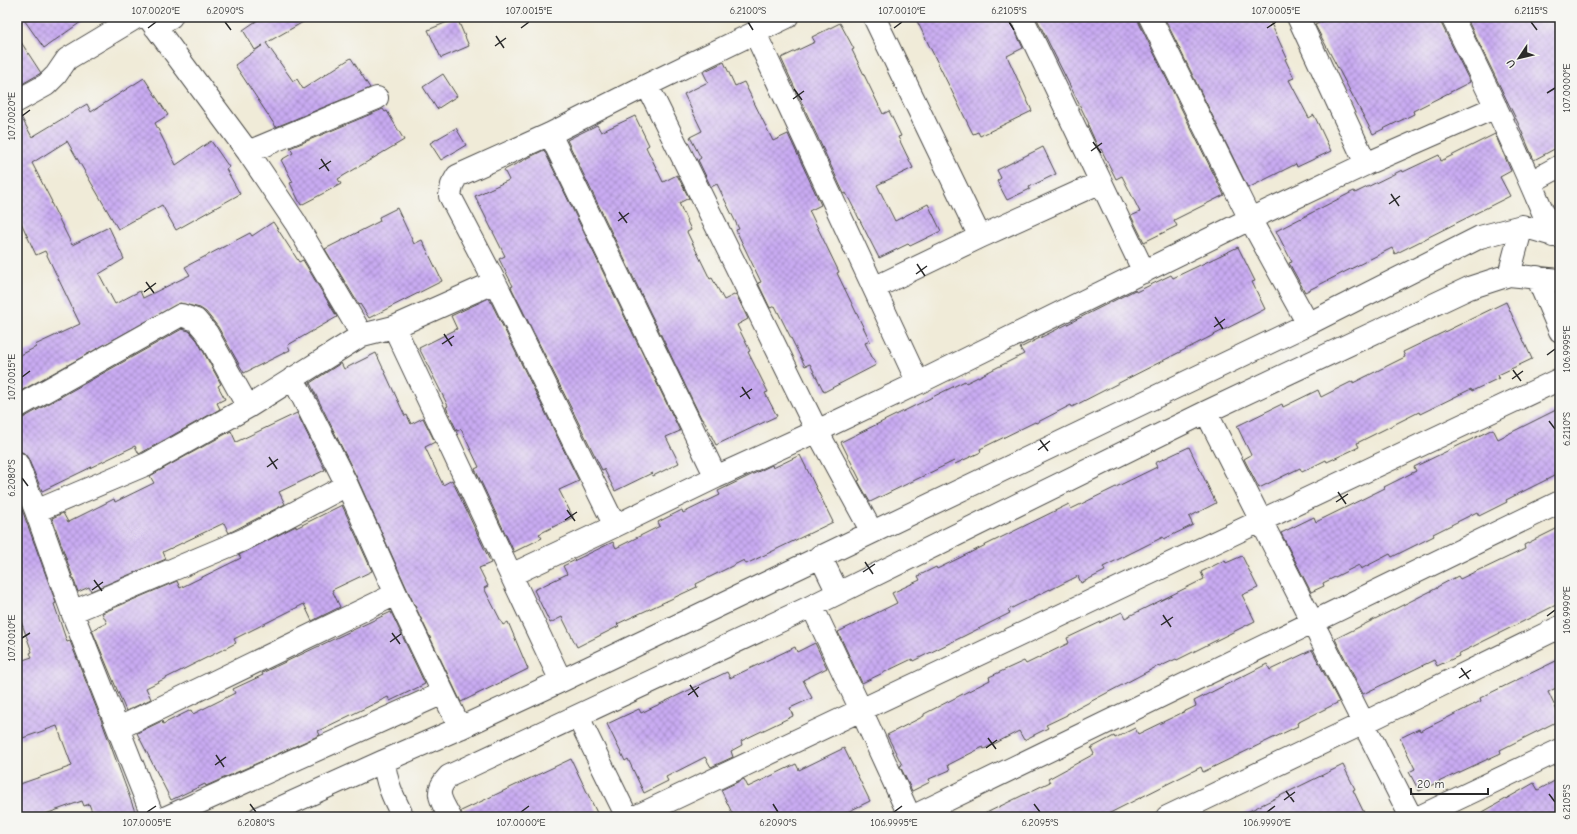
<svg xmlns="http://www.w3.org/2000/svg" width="1577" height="834" font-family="'Comic Neue',sans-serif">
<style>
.building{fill:url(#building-cross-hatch)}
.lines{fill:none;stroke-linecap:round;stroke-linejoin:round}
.minor-casing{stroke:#494845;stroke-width:24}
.minor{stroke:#fff;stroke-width:22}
.ticks{fill:none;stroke:#2b2b2b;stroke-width:1.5}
.neatline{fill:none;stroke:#2b2b2b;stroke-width:1.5}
.ticks-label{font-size:10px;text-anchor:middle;fill:#2b2b2b}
</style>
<defs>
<pattern id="building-cross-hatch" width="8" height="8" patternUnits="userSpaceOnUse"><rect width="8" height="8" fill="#c9abf2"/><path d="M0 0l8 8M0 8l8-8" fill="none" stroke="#a38bc4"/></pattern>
</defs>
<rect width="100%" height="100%" fill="#f6f6f2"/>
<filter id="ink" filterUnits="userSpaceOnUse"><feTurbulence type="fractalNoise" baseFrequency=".025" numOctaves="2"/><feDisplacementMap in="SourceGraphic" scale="8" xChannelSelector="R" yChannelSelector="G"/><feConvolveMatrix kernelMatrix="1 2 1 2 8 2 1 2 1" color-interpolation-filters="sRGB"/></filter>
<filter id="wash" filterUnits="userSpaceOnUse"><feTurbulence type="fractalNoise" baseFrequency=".012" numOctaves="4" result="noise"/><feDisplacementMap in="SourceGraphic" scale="16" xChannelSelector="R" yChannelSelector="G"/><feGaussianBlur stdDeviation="0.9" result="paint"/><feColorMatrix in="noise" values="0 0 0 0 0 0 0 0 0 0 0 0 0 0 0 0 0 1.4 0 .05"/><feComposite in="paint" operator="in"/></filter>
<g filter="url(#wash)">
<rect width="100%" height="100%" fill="#f0ebd8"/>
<g id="blocks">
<path class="building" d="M22,17H88L44,48Z
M262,17H312L266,43L293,81L297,79L303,89L351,58L370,88L276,127L235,65L263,45L255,50L243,30Z
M915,17H1010L1011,22L1023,48L1007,56L1032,111L980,136L978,132L973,134Z
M1036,17H1138L1139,23L1224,195L1174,220L1177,226L1144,242L1131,216L1140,212L1122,176L1116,179L1101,149L1099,150L1088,125L1089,124Z
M1164,17H1268L1287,58L1285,59L1294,78L1289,80L1309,118L1314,115L1331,151L1297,167L1296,164L1248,188Z
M1331,17H1440L1441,23L1470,82L1413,111L1414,114L1373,134L1315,25Z
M1466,17H1560V146L1534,160L1518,123Z
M457,18L469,46L441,58L428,30Z
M840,23L854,49L852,50L883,114L889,111L901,136L898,137L913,168L877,185L895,221L928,204L941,231L910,246L908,244L879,258L846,193L844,194L781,58L815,42L812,37Z
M17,36L41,73L17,87Z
M724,62L735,86L744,82L773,141L788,134L821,205L809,211L810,212L839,272L837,273L870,341L865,343L876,365L824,392L810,364L805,366L775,306L770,308L758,283L761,282L736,230L739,229L717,184L711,187L700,164L698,160L701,158L690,137L702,131L684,94L708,82L703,72Z
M443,74L457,96L437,109L423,87Z
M144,78L168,115L155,123L176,165L211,141L229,167L226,169L240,194L176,230L162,205L118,229L67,141L32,163L52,202L51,203L72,245L109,227L124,259L99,274L115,304L140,291L143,298L190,275L185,267L250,233L252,236L273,222L299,262L303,260L337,317L288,345L290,350L244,373L218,327L206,312L200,308L180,303L17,393V357L36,347L35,345L80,324L45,251L36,255L17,214V113H19L32,137L87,104L91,112Z
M383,109L385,112L387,111L404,140L338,179L341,184L301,205L290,183L293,182L281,160L293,153L290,148Z
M635,116L649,145L646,147L663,182L677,175L689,198L679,203L691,230L687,232L710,279L712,278L724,300L736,294L748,319L737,325L750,351L748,352L768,392L765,393L777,416L716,445L703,419L702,420L567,140L597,125L601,132Z
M456,128L466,145L441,160L430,143Z
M1495,134L1511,171L1500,177L1510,196L1395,254L1392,248L1305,292L1289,263L1292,262L1276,231L1354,191L1355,193L1402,170L1403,172L1439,155L1441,161Z
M1043,147L1056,174L1029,187L1030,189L1007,200L997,181L1001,178L997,170Z
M544,150L680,431L666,437L679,463L653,476L652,473L615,491L604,469L602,470L511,287L513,286L499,259L505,256L475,196L509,180L504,170Z
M397,208L414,244L422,240L442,281L369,318L360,304L359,305L325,249L380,221L379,217Z
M1238,247L1255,281L1252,282L1265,309L1103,391L1072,407L1071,405L1036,423L1035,422L980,449L981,452L955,464L954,461L870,502L858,481L860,480L841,442L965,381L966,383L1024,354L1020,348L1135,290L1136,292L1171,275L1173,278Z
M489,298L579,481L559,490L573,517L539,534L542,538L514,552L475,469L479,467L461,429L457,431L446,407L448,406L419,348L457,329L451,316Z
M1506,302L1532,359L1498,375L1499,378L1472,391L1471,389L1420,414L1419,412L1357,443L1359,447L1327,462L1326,460L1302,472L1300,468L1259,488L1244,459L1251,455L1237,426L1282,404L1283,407L1318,390L1321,397L1353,381V383L1405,357L1403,352Z
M182,329L189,331L197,340L221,384L218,386L225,399L217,403L220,409L141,453L139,454L135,446L42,491L28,458L24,453L17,450V419L23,418Z
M376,353L405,416L407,415L411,424L423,418L435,442L425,447L443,485L452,480L491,563L479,568L488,586L484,588L503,625L508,622L528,669L461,702L407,589L358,480L310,383L341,363L344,369Z
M1560,408V473L1506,500L1507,502L1479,516L1477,512L1433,534L1434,536L1392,557L1390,554L1361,569L1359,565L1323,583L1324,586L1311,592L1281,533L1314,517L1316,522L1385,488L1384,487L1416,471L1414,467L1493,429L1498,439Z
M297,413L325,470L279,492L285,504L229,533L224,523L163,552L166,559L91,591L89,587L78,592L52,518L63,513L68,522L114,499L115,502L154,483L150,476L231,431L236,442Z
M1189,447L1216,503L1189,517L1193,525L1164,539L1163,537L1103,567L1105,571L1081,583L1078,576L1050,590V589L1008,610L1010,613L964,636L913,661L912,659L862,683L838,632L897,603L892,593L920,580L918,576L936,567L937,569L1069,504L1071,509L1157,467L1155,463Z
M800,455L833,522L746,564L744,560L696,584L697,587L617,624L619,626L577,647L562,617L550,623L534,590L567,574L563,566L613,542L616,548L660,526L658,522L682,510L683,513L720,495L718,491L772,465L773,468Z
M17,500H18L24,515L56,603L54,604L67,642L70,641L102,722L137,817H94L89,804L84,806L82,801L37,817H17V785L72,766L57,726L17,740V662L32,657L30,653L32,652L17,610Z
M342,505L372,571L332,590L340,607L312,621L304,604L234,639L236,643L146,688L151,699L126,711L92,630L107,623L102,613L177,581L180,588L241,558L239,555L296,526V528Z
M1560,527V603L1458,654L1459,656L1437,666L1434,660L1363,694L1335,639L1437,588V587L1458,576L1460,579L1483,568V569L1525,549L1524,545Z
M1242,556L1258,588L1242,595L1255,621L1177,660L1176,659L1159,667L1158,666L1067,714V715L1046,725L1048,728L1024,740L1019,731L984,749L983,747L948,765L950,770L929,779L930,782L912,791L900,766L902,765L887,735L924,716V714L990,680L989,677L1024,661L1026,664L1069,643L1067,638L1122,612L1125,618L1204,579L1201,572L1225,560L1226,563Z
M391,612L425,684L390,701L388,697L318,731L320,735L206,786L205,784L171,800L137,733L162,721L163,724L191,710L193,714L235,693L233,689L263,675L262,673Z
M815,643L827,668L803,680L812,698L790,708L793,716L741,741L742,745L731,751L733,757L711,767L705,757L666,777L668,781L644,793L628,759L625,761L607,724L639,709L641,713L727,672L730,678L795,647L797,652Z
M1312,650L1339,702L1297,723L1298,726L1203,772L1201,767L1102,817H978L1050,782L1048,779L1094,754L1091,748L1114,736L1115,738L1135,728L1138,734L1196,706L1194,701L1267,664L1270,670Z
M1560,659V686L1548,692L1560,717V720L1500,750L1501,753L1419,791L1409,772L1415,769L1400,738L1419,729L1420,731L1445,719L1481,701L1480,698Z
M844,748L870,801L837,817H734L721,790L744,779L748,787L796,764L799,770Z
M571,759L599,817H462L461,811Z
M1343,765L1355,789L1353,790L1366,817H1237Z
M1560,778V817H1474L1534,783L1538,790Z"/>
</g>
</g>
<g filter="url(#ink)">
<use href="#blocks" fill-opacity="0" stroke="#494845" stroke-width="1"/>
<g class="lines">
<g class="minor-casing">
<path id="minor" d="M148,17L248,152L295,222L362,335
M874,17L980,237
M1022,17L1144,272
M1150,17L1250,219L1308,324
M1298,17L1366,164
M1452,17C1488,89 1522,161 1553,236
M155,27L171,17
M755,33L918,383
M647,85L817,431L872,532
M17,101L46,85L56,75L67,59L137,17
M550,134L716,477
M248,152L377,98
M1531,182L1560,166
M1509,275L1522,226
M1537,277L1560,331
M874,288L980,237L1101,182
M394,327L561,681
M293,378L347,485L396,594L460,728
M17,407L181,315L196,320L207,333L248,407
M1206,412L1411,817
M17,463L36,511L72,612L153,817
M36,511L147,464L248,407L362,335L394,327L495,282
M615,526L495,282L450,196L452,185L457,176L550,134L647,85L787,17
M820,556L838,593
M511,575L615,526L716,477L817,431L918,383L1250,219L1366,164L1496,107
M812,606L861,710L910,817
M72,612L243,540L347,485
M578,717L627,817
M119,728L396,594
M167,817L443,693
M260,817L384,761
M403,817C393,797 386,783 384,761L460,728L561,681L1308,324L1480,237L1522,226L1560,237
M450,817C441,800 433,792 449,776L812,606L1206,412L1469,288L1509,275L1560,280
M635,817L1560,379
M912,817L1560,502
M1167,817L1364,723L1560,627
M1419,817L1560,750"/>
</g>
<use href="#minor" class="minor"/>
</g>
</g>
<path class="ticks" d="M225,22L231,30M748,22L753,30M1009,22L1014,30M1531,22L1537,30M148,28L156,22M521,28L529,22M894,28L902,22M1267,28L1276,22M496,36L504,48M495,46L506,38M794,89L802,100M1547,93L1555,88M793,99L804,91M22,116L30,110M1093,142L1101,153M1091,151L1102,143M321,159L329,171M319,169L331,161M1391,194L1399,206M1389,204L1400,196M619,212L627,223M618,221L629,213M917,264L925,276M916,274L927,266M146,282L154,293M144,292L156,283M1215,317L1223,329M1214,327L1225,319M444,334L452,346M442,344L454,336M1547,355L1555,349M1513,370L1521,381M22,377L30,371M1512,379L1523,371M742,387L750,399M740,397L752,389M1549,421L1555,429M1040,440L1048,451M1038,450L1050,441M269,457L277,469M267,467L278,459M22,478L28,486M1338,492L1346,504M1336,502L1348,494M567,510L575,521M565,520L577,512M865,562L873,574M863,572L875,564M94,580L102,591M92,590L103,582M1163,615L1171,627M1547,616L1555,610M1161,625L1173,617M392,633L400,644M22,638L30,633M390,642L401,634M1461,668L1469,679M1459,678L1471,670M690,685L698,697M688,695L699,687M988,738L996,749M986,748L997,740M216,755L224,767M215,765L226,757M1286,791L1294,802M1549,794L1555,802M1284,800L1295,792M250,804L256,812M773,804L778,812M1034,804L1040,812M147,812L156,806M521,812L529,806M894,812L902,806M1267,812L1275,806"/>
<rect width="1577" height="834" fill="none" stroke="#f6f6f2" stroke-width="44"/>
<g transform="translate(1519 58) rotate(235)" stroke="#f6f6f2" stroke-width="3" paint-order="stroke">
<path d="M0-3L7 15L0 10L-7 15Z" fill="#2b2b2b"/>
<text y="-6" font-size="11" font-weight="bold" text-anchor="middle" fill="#2b2b2b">U</text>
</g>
<path d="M1411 788v6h77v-6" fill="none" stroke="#2b2b2b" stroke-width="2"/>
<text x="1417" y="788" font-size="12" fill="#2b2b2b" stroke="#f6f6f2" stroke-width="3" paint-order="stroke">20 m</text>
<rect x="22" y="22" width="1533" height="790" class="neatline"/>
<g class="ticks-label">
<text x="156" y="14">107.0020°E</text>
<text x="225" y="14">6.2090°S</text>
<text x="529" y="14">107.0015°E</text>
<text x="748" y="14">6.2100°S</text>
<text x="902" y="14">107.0010°E</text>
<text x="1009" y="14">6.2105°S</text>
<text x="1276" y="14">107.0005°E</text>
<text x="1531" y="14">6.2115°S</text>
<text transform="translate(1566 88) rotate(-90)" y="4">107.0000°E</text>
<text transform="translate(11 116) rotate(-90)" y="4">107.0020°E</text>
<text transform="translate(1566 349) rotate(-90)" y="4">106.9995°E</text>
<text transform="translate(11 377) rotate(-90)" y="4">107.0015°E</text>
<text transform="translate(1566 429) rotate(-90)" y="4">6.2110°S</text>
<text transform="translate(11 478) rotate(-90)" y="4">6.2080°S</text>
<text transform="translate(1566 610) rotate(-90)" y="4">106.9990°E</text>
<text transform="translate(11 638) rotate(-90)" y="4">107.0010°E</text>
<text transform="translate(1566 802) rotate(-90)" y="4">6.2105°S</text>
<text x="147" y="826">107.0005°E</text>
<text x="256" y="826">6.2080°S</text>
<text x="521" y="826">107.0000°E</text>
<text x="778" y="826">6.2090°S</text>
<text x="894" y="826">106.9995°E</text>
<text x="1040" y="826">6.2095°S</text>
<text x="1267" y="826">106.9990°E</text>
</g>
</svg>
